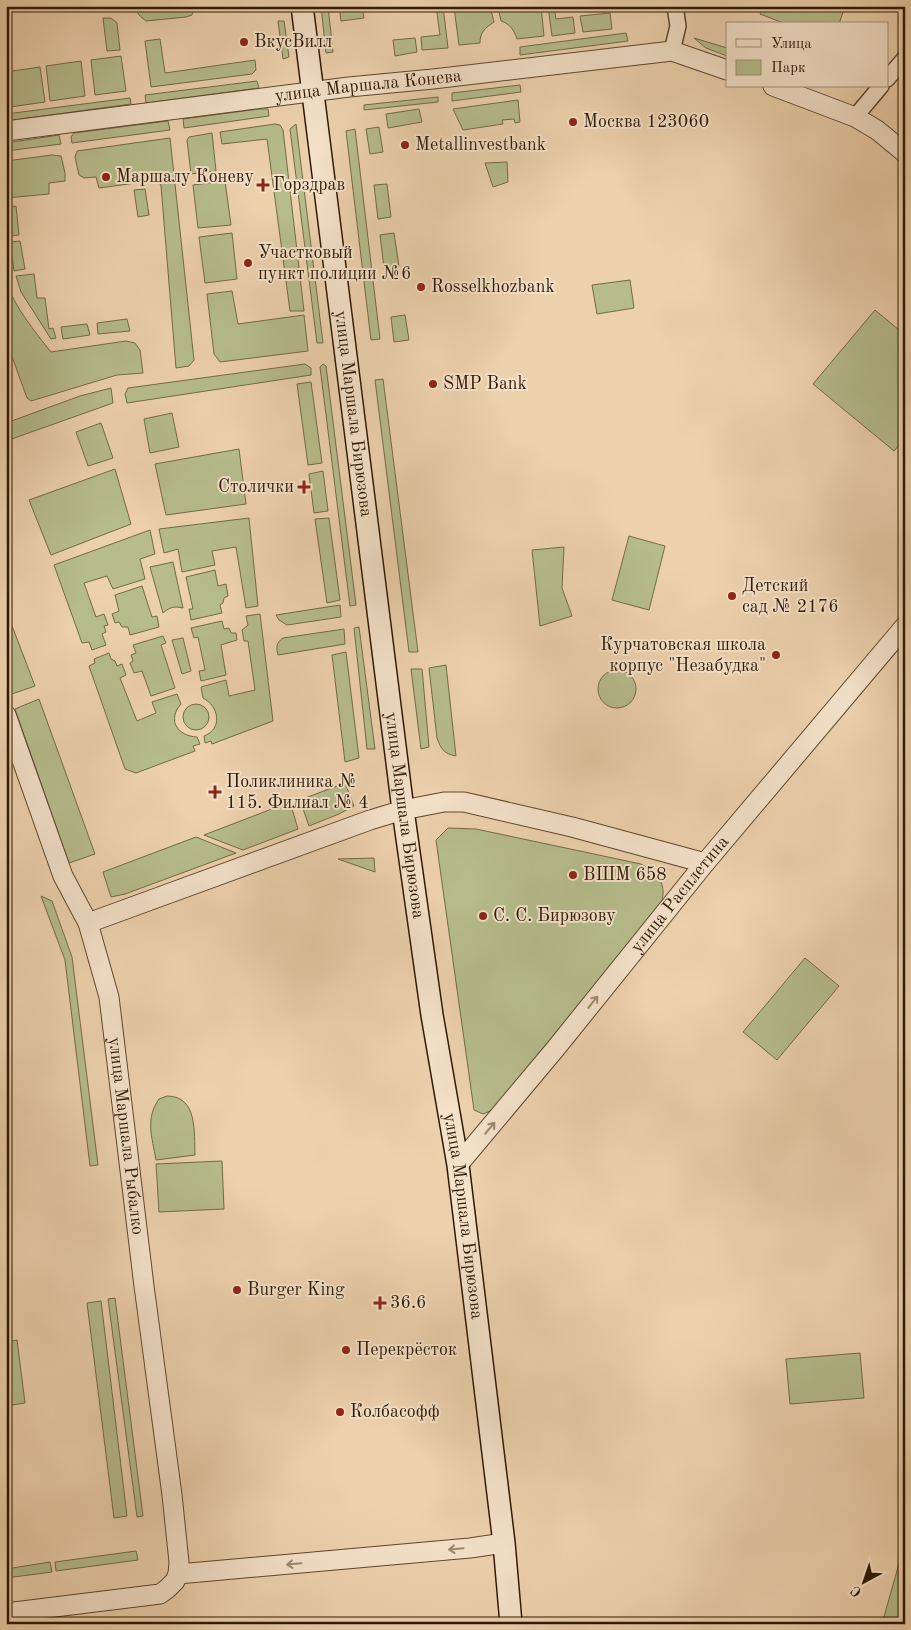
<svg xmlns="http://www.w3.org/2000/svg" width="911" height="1630" font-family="'Old Standard TT',serif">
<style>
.green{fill:#b6bc8b;stroke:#726a48}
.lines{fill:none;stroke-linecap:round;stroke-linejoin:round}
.minor-casing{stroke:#5e472e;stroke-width:18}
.tertiary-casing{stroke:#5e472e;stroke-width:21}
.secondary-casing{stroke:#2f1904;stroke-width:24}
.minor{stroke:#f3e1c9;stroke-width:15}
.tertiary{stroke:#f3e1c9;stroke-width:19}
.secondary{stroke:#f3e1c9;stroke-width:21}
.oneway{stroke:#9b8770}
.poi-dot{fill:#8f2418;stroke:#f3e1c9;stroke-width:2}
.labels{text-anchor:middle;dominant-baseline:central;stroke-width:4;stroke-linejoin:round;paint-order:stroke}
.poi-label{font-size:18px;fill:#2f1904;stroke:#f3e1c9;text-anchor:start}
.street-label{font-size:18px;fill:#2f1904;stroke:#f3e1c9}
</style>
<rect width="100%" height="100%" fill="#edd1ac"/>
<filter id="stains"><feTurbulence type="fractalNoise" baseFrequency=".004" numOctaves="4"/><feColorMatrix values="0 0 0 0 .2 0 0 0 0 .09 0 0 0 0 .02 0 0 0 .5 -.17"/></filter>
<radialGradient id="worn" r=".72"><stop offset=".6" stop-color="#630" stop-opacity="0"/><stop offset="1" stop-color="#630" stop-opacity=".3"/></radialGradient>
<path class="green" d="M136,6H194L192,15L186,17L146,21C141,17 136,14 136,6Z
M321,6H328L333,52L326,53Z
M339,6H362L364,18L341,21Z
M436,6H443L448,48L422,50L421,37L440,35Z
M490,6L494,22C485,28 480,32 480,43L459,45L454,7Z
M498,6H541L544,36L517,39C514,30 510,24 501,21Z
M548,6H554L556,19L573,17L575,33L552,36Z
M763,6H845L839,24H786L760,14Z
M610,13L612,29L583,32L580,16Z
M103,18H111L117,23L120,50L107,51Z
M278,21H284L289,57L283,59Z
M626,33L628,41L520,55V47Z
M415,38L417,52L395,56L393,40Z
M694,38L727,48V56L706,48Z
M160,39L165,73L255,60L256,70L252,74L151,87L145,41Z
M121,56L126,91L95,95L91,60Z
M81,61L85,96L50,101L46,66Z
M40,67L45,102L10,107L6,72Z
M257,81L259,88L146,103L145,95Z
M520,85L521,92L452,101V93Z
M438,97V102L364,110V105Z
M130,98L131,104L6,121V114Z
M518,100L520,122L515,123L514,119L502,120L503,124L463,130L453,109Z
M259,109H268L269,116L184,128L183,119Z
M419,109L422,122L388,128L386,114Z
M168,121L170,130L72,143L71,137L74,133Z
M275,124L280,125L283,130L304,311H290L267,139L222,144L220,132Z
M296,124L323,343H317L290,129Z
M379,127L383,152L370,154L366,129Z
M355,129L380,339L371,340L346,131Z
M212,133L216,171L191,174L187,140L189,137Z
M59,135L61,144L6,151V143Z
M170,138L194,360L189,366L176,368L161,186L158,180L99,188L96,177L84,178L79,175L75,157L77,151Z
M52,155L61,156L65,173V181L49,183V194L6,198V161Z
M507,162L508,182L493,187L485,163Z
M225,181L231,225L198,228L193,185Z
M387,184L391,217L378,219L374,185Z
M145,189L149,215L138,217L134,190Z
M16,206L19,235L10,236L6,208Z
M232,233L237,279L205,283L199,237Z
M394,233L399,266L384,268L380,235Z
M20,241L25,269L14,271L10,242Z
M34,274L37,298H45L49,329L53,328L56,338L51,339L21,292L16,276Z
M630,280L634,308L597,314L592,285Z
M6,283C16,308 34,331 51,352L126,341L135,343L140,350L143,373L117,375L31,401L27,398L6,340Z
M232,291L238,324L304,315L308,351L220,362L214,354L207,294Z
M875,310L905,335V438L894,451L813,384Z
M405,315L409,340L394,342L391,317Z
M127,319L130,331L98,334L97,323Z
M87,324L90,335L63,339L61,327Z
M305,364L311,368V375L127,403L125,394L128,388Z
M323,364L326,366L356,605L350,606L320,367Z
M383,379L418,652H409L375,380Z
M311,382L322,463L308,465L297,384Z
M111,388L113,403L6,441V423L80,396Z
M172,413L179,447L150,453L144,419Z
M101,423L113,458L88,466L76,432Z
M239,449L246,504L166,515L155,464Z
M115,469L131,524L51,555L29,500Z
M323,471L328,511L314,513L309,474Z
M249,518L258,606L246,608L236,547L212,551L215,565L182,572L178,549L164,553L159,529Z
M329,518L340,600L327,603L315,519Z
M150,530L155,554L140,559L145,579L113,589L107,576L84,583L96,617L104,614L108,625L104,626L106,632L102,634L106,645L92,650L89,642L82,643L54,565Z
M629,536L665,546L649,610L612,600Z
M564,547L562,588L572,616L540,626L532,550Z
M173,562L183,608C174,606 170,607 163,613L150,567Z
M215,570L218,586L226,584L228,596L224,598L223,603L220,605L222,613L191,620L189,609H193L186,577Z
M142,586L152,617L157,616L159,627L130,635L128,627H122L119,622L115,623L112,614L119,611L115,595Z
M340,605L341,617L287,625L279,620L276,615Z
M6,610L35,686L9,695L6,688Z
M260,614L273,721L212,744L211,741L205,743L204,736C223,729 219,706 203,698L201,687L226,680L229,696L255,690L248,641H244L242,630L248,625L246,616Z
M222,621L224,629L229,628L231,633H236L237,640L221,645L226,675L201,681L199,671L205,670L198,637L194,638L191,628Z
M359,627L375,749H367L354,628Z
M344,629L345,644L278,655C276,647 276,643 283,638Z
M163,636L166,643L161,645L175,688L151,696L142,671L134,673L130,663L133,661L131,655L136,653L133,645Z
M183,638L191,671L182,674L172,640Z
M346,652L359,758L345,762L332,655Z
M109,653L111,659L115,661L117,666L122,664L126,675L120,678L137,721L156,713L152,702L177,694L181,704C167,720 177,736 197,737L200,744L193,746L195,751L136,773L125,769L89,666L95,663L94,659Z
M446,665L456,756C444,754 441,749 437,738L429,668Z
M411,669H422L429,747L421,749Z
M598 689a19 19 0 1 1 38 0a19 19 0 1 1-38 0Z
M39,699L95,854L69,863L15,709Z
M183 717a13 13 0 1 1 26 0a13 13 0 1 1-26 0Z
M345,783L354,806L339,814L309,826L300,800Z
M290,802L298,829L243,850L204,835Z
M448,828L476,829L641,864C662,876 668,887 659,910L495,1109L483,1114L474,1110L436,840Z
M196,837L236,853L125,894L111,897L103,872Z
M374,858L375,872L338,859Z
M41,896L52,901L72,957L98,1165L90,1166L65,960Z
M805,958L839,986L777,1060L743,1032Z
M167,1096C198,1096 194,1133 195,1155L156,1160C152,1137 145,1119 159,1099Z
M222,1161L224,1209L159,1212L156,1164Z
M115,1298L143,1516L137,1517L108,1299Z
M101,1301L127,1516L114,1518L87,1303Z
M17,1340L25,1403L6,1406V1342Z
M860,1353L864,1398L790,1404L786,1359Z
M905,1542V1624H882Z
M136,1551L138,1560L56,1571L55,1562Z
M50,1562L52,1572L6,1578V1569Z"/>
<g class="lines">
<g class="minor-casing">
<path id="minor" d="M672,51L678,26L675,6
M887,79L905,58
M855,117L881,86"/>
</g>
<g class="tertiary-casing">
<g id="tertiary">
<path d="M773,86L855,117L877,130L905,153"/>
<path id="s1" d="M6,131L349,87L433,79L672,51L727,70"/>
<path id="s2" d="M6,715L63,876L88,923L109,997L144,1286L172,1495L179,1562L178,1574L175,1581L167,1589L160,1594L6,1613"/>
<path d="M88,923L370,820L403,810L444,802H464L572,827L705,863"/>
<path id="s3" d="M458,1165L556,1048L705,863L905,626"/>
<path d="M178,1574L470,1548L504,1543"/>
</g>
</g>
<g class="secondary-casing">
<g id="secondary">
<path id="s4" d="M302,6L403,810L432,1015L458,1165L504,1543L511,1624"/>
</g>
</g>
<use href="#minor" class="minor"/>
<use href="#tertiary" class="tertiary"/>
<use href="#secondary" class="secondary"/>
</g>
<defs><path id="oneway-shaft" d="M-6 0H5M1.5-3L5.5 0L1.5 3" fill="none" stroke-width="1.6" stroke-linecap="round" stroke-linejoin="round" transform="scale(1.25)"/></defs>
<g class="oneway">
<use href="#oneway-shaft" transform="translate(593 1002) rotate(-51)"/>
<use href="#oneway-shaft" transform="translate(490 1128) rotate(-50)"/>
<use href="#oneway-shaft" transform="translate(456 1549) rotate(175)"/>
<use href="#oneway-shaft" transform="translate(294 1564) rotate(175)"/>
</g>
<g class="poi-dot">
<circle cx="244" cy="42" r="5"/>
<circle cx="573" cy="122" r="5"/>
<circle cx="405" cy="145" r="5"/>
<circle cx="106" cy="177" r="5"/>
<path d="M260.5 177.5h5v5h5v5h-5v5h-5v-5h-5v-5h5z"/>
<circle cx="248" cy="263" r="5"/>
<circle cx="421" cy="287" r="5"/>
<circle cx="433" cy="384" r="5"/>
<path d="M301.5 479.5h5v5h5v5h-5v5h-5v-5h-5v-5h5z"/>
<circle cx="732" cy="596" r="5"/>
<circle cx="776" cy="655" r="5"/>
<path d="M212.5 784.5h5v5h5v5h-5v5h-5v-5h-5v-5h5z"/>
<circle cx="573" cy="875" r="5"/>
<circle cx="483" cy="916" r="5"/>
<circle cx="237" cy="1290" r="5"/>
<path d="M377.5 1295.5h5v5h5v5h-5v5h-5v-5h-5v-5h5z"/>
<circle cx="346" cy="1350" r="5"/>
<circle cx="340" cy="1412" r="5"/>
</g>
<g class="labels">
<g class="poi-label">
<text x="254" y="42">ВкусВилл</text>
<text x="583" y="122">Москва 123060</text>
<text x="415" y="145">Metallinvestbank</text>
<text x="116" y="177">Маршалу Коневу</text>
<text x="273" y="185">Горздрав</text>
<text x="258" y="253">Участковый<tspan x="258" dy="21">пункт полиции №6</tspan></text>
<text x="431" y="287">Rosselkhozbank</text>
<text x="443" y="384">SMP Bank</text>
<text x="294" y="487" text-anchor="end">Столички</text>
<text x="742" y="586">Детский<tspan x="742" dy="21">сад № 2176</tspan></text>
<text x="766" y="645" text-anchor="end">Курчатовская школа<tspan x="766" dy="21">корпус "Незабудка"</tspan></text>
<text x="226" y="782">Поликлиника №<tspan x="226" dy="21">115. Филиал № 4</tspan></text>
<text x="583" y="875">ВШM 658</text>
<text x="493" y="916">С. С. Бирюзову</text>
<text x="247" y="1290">Burger King</text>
<text x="390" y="1303">36.6</text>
<text x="356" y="1350">Перекрёсток</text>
<text x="350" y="1412">Колбасофф</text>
</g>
<g class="street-label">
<text stroke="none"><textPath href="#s1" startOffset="365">улица Маршала Конева</textPath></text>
<text stroke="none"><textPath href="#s4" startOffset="411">улица Маршала Бирюзова</textPath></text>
<text stroke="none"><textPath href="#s4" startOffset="816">улица Маршала Бирюзова</textPath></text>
<text stroke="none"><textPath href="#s3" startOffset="350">улица Расплетина</textPath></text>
<text stroke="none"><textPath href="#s2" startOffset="441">улица Маршала Рыбалко</textPath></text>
<text stroke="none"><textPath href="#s4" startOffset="1221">улица Маршала Бирюзова</textPath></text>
</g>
</g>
<rect width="911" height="1630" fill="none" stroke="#edd1ac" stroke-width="25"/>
<rect x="8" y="8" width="896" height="1615" fill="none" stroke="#2f1904" stroke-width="2.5"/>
<rect x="12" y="12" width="886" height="1605" fill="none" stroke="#2f1904"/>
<rect x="726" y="22" width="162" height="65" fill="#f3e1c9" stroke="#a5917a"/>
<rect x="736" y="39" width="25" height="8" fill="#f3e1c9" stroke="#a5917a"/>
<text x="771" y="48" font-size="15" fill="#2f1904">Улица</text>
<rect x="736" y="60" width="25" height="15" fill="#b6bc8b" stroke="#a5917a"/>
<text x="771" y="72" font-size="15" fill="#2f1904">Парк</text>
<g transform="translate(864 1582) rotate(220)" stroke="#f3e1c9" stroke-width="4" paint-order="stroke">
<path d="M0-4L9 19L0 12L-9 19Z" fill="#2f1904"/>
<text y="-8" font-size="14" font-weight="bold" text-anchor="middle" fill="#2f1904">С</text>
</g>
<rect width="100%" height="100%" filter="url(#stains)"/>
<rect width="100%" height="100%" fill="url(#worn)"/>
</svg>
